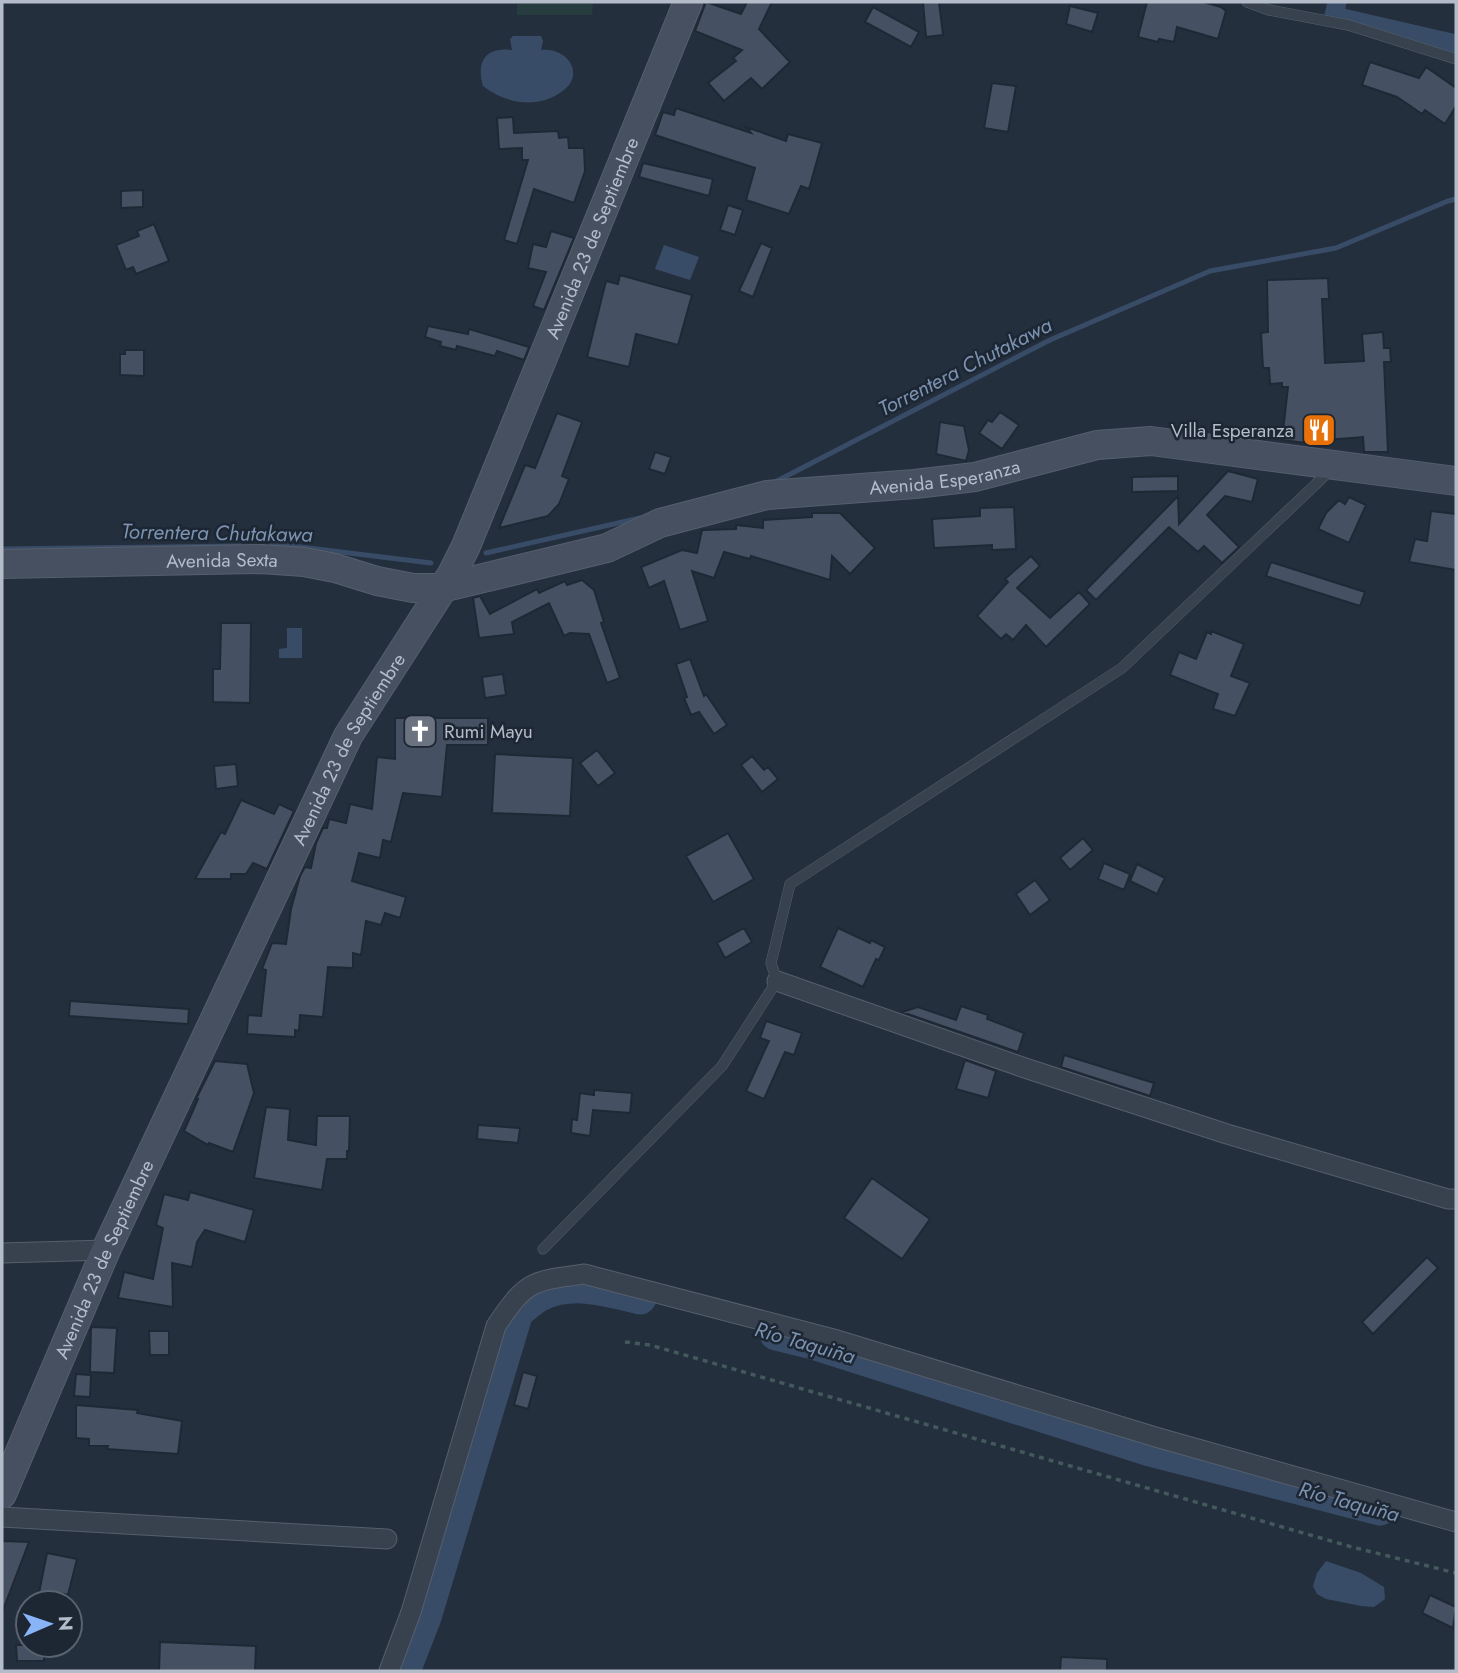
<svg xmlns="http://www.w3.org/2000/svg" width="1458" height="1673" font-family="Jost,sans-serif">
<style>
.green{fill:#263c3f}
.water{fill:#394c67}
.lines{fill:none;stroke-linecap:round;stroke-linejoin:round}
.stream{stroke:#394c67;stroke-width:5}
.canal{stroke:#394c67;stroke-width:19}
.river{stroke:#394c67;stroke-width:33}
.building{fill:#455162;stroke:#1f2835;stroke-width:2}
.lane-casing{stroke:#565f6c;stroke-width:11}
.street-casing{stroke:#565f6c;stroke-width:21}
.secondary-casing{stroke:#565f6c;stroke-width:30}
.path{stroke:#44595c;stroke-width:3.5;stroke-dasharray:5 5;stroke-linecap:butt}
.lane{stroke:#38414e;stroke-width:10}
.street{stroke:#38414e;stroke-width:19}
.secondary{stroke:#465061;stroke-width:28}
.labels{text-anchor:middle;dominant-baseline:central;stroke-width:5;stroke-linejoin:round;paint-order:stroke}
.street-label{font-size:19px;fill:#b4bcc9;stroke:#1d2633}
.poi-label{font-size:19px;fill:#b4bcc9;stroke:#1d2633;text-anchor:end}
.water-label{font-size:21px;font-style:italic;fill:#7c92b1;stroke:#1d2633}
</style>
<rect width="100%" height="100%" fill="#242f3e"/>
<path class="green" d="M517,2H593L592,15H517Z"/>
<path class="water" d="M513,36H541L543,41L541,50C567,47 585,73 564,90C539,110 506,104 483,86C476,61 486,47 512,50L510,39Z
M664,245L699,257L690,280L655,269Z
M287,628H302V658H279V649L287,648Z
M1326,1561L1361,1573L1384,1587L1385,1599L1374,1607L1361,1606L1326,1599L1317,1594L1313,1586L1317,1573Z"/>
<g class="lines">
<path class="stream" d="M775,482L1050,340L1210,271L1336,248L1448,201L1456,199
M271,546H292L431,563
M2,549L240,546
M486,553L640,518"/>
<path class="canal" d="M1337,2L1334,16L1456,44"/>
<path class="river" d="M776,1334L813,1343L1150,1450L1380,1509
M404,1671L425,1617L517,1312C525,1306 532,1299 540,1295C572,1279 608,1290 640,1298"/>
</g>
<path class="building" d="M706,2L741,14L747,2H772L759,29L790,62L762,89L751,78L724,101L708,83L736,61L733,58L742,50L695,31Z
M923,2H939L943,35L926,37Z
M1147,2H1203L1221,7L1226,11L1218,39L1177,27L1174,42L1159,39L1158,42L1138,37Z
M1070,6L1098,13L1092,32L1066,24Z
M873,7L919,32L911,47L865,22Z
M1370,62L1419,78L1426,67L1456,88V106L1445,124L1425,110L1422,114L1397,97L1362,85Z
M992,83L1016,86L1008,132L984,128Z
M676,108L751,133L746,127L786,141L788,134L822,143L809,189L801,186L789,214L746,200L755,168L655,135L663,112L674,115Z
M513,117L514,133L558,131L559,138L568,137L569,148H584L585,171L574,203L534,189L517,244L504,240L528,160H522V148L499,149L497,118Z
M643,163L713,179L709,196L639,177Z
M143,190V207L121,208V191Z
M728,205L743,210L735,235L720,230Z
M154,224L169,261L136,274L133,267L126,270L116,245L139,236L137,231Z
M551,231L574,238L544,310L533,306L546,272L528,268L533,244L546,247Z
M761,243L772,248L753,297L739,291Z
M620,275L692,295L678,345L636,334L629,367L587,357L606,281L618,284Z
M1328,278L1329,299H1322L1325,363L1364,361L1362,334L1383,332L1384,348H1390L1391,362H1384L1388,452H1364L1363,437L1326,440L1323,445L1282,440L1288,387H1282V383L1270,384L1269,368H1263L1261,333L1268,332L1267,280Z
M428,326L468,334L469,329L529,347L524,360L497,351L495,356L457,346L456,350L440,346L441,342L425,337Z
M125,350H144V376L120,375V354H125Z
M1000,412L1019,425L1002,449L979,433L988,420L992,422Z
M557,413L582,422L562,476L569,479L559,504L548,516L499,528L525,465L535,468Z
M940,422L964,426L969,450L966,461L936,454Z
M655,452L671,457L665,474L649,469Z
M1228,471L1258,479L1252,502L1225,496L1207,515L1239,547L1222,563L1204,546L1198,552L1169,527L1096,600L1086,590L1178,496L1179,524Z
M1178,476V491L1132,492V477Z
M1349,497L1366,505L1349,543L1318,529L1326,513L1339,500L1345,504Z
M1014,507L1016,549L992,550V545L934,548L932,519L980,516V508Z
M1431,511L1456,514V570L1409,562L1415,539L1427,541Z
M812,513H840L875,548L850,574L832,556L830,580L751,556L750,559L724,552L714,578L692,571L708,621L680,630L664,581L649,588L641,567L682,550L697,553L702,530L736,529V525L763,528V520L812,517Z
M1031,556L1040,566L1017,588L1050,618L1079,592L1090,604L1046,647L1026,625L1013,640L1006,634L1001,639L977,616L1008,582L1005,579Z
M1271,562L1365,592L1360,606L1266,576Z
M582,580L594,590L604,622L601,623L620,678L607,683L589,634L570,633L564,636L549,603L512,622L514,634L479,638L473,598L480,596L490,614L537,589L539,593L565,581L567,585Z
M221,623H251L250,703L213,702V669H220Z
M1211,631L1244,644L1231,676L1250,683L1235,716L1213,709L1218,694L1170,675L1179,652L1196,659L1207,632L1211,634Z
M690,659L704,696L706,694L727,725L714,734L699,712L691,715L684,698L687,697L676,664Z
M503,674L506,695L485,698L482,677Z
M395,718H488V745H447L442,797L403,793L391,842L383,840L380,858L359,853L352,881L406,897L400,918L385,913L381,925L366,921L361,955L353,953V968L328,967L323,1017L300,1015L299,1031L295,1030V1037L247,1034L248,1015L261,1016L266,970L262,969L272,943L286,944L291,909L300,876L305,867L311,868L316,843L323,828H327L329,819L346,823L350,804L372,809L377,757L395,759Z
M597,750L615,773L598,786L580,763Z
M495,754L573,758L570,816L492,813Z
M752,756L764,770L768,767L778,779L762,792L741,765Z
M236,764L238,786L216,789L214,766Z
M241,800L274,814L279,804L294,811L267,869L253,863L246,874H231V879H195L221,832L225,834Z
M728,833L754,879L713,902L686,856Z
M1083,838L1093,850L1070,870L1060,858Z
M1104,863L1130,874L1124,890L1098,879Z
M1137,864L1165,878L1157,894L1130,881Z
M1035,880L1050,900L1030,915L1016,894Z
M744,928L752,942L725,958L717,943Z
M838,928L870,943L871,940L885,947L879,960L876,959L863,987L820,967Z
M70,1001L189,1009L188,1024L69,1016Z
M961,1006L988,1015L987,1019L1024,1033L1018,1052L902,1012L918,1007L956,1020Z
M766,1021L802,1033L794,1055L785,1052L764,1099L746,1091L769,1041L760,1038Z
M1064,1055L1154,1083L1150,1096L1061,1067Z
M965,1060L996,1071L988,1098L956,1089Z
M215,1061L247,1064L254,1093L233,1152L209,1143L208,1145L184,1131L198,1099H196Z
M594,1090L632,1093L630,1113L593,1110L590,1136L571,1133L572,1119L577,1120L580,1093L594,1095Z
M266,1107L290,1109L288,1140L316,1145L317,1116H350L349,1151H347V1159H327L322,1190L254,1178Z
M478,1125L520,1128L518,1143L477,1139Z
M872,1178L930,1219L902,1259L844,1218Z
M190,1192L254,1210L245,1242L205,1230L197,1242L192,1267L172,1263L173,1307L118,1298L124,1272L153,1279L163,1228L156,1225L164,1194L188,1200Z
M1427,1257L1438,1268L1373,1334L1362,1322Z
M91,1327L117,1328L114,1373L90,1372Z
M149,1331H169V1355H150Z
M523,1372L537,1376L528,1409L514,1405Z
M76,1374L91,1375L90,1397L74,1396Z
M76,1405L138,1410L137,1413L182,1421L178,1454L107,1449L108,1446H89V1439L76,1438Z
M2,1541L29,1542L3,1610H2Z
M47,1553L77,1559L68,1595L60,1593L59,1603H37Z
M1430,1595L1456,1607L1453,1628L1422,1613Z
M160,1642L256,1646L255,1671H159Z
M16,1645H44V1661H17Z
M1061,1657L1107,1659V1671H1060Z"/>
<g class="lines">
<g class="lane-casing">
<path id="lane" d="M1247,2L1269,10L1348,25L1456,59
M543,1249L722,1066L777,981L771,963L790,884L1122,668L1315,485L1324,476L1326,468"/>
</g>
<g class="street-casing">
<path id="street" d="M777,981L1025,1068L1227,1134L1448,1199H1456
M2,1253L106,1250
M2,1517L387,1539
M389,1671L411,1612L496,1326C526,1281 531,1281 584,1274L837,1340L1159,1438L1456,1522"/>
</g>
<g class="secondary-casing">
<g id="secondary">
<path id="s1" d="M2,564L261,559L304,562L335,568L377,581L413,588H442L607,548L660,523L767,495L915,484L975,477L1097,445L1151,441L1456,481"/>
<path id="s2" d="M2,1494L106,1250L348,736L452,574L466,546L688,2"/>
</g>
</g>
<path class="path" d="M625,1342L650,1345L1352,1547L1456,1573"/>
<use href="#lane" class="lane"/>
<use href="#street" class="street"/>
<use href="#secondary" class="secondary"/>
</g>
<defs>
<g id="restaurant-square" transform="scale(1.75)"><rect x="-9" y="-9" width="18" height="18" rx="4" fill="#e8710a" stroke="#1d2633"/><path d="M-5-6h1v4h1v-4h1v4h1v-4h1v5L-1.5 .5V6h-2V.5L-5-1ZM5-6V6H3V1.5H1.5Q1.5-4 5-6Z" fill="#fff"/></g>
<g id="church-square" transform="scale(1.75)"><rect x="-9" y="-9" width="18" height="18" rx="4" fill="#6b7280" stroke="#1d2633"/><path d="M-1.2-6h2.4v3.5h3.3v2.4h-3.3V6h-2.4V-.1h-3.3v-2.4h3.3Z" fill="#fff"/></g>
</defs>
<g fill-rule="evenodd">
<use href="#restaurant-square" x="1319" y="430"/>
<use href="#church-square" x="420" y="731"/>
</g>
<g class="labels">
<g class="street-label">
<text stroke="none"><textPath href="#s2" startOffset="1390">Avenida 23 de Septiembre</textPath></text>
<text stroke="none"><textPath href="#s1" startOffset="961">Avenida Esperanza</textPath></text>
<text stroke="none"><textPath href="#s1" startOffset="220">Avenida Sexta</textPath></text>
<text stroke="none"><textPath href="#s2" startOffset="822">Avenida 23 de Septiembre</textPath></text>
<text stroke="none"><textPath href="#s2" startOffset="256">Avenida 23 de Septiembre</textPath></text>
</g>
<g class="poi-label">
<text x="1294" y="430">Villa Esperanza</text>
<text x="444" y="731" text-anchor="start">Rumi Mayu</text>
</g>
<g class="water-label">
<text transform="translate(965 367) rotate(-27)">Torrentera Chutakawa</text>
<text transform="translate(217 533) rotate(1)">Torrentera Chutakawa</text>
<text transform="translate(805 1343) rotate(16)">Río Taquiña</text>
<text transform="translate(1349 1502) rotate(15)">Río Taquiña</text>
</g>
</g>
<rect width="1458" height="1673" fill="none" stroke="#b4bcc9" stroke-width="7"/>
<g transform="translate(49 1624) rotate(88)"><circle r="33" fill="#1d2633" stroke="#59626f" stroke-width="2"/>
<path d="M0-5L12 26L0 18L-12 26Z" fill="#8ab4f8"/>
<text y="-10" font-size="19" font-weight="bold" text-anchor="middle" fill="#b4bcc9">N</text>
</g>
</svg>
